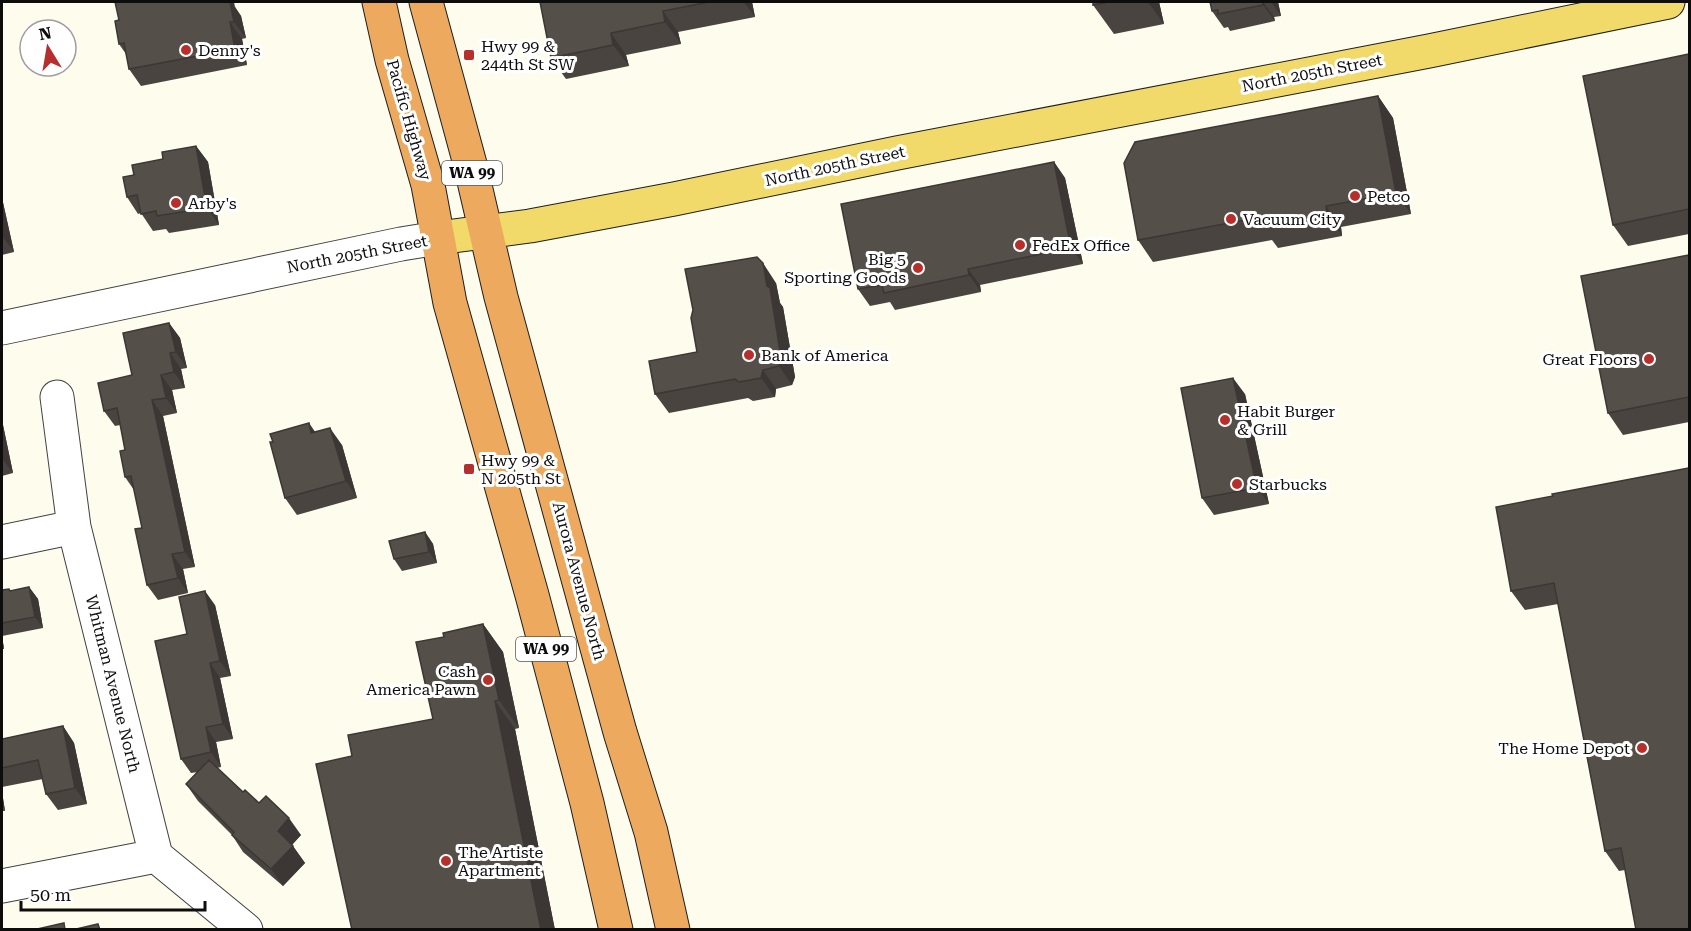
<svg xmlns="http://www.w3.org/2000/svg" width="1691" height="931" font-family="'Roboto Serif',serif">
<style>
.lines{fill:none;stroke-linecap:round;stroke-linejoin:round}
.minor-casing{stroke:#404040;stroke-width:35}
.major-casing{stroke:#1e1e1e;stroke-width:35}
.highway-casing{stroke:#1e1e1e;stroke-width:35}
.minor{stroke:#fff;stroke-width:33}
.major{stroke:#f2da6a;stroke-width:33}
.highway{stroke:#eda95d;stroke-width:33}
.wall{fill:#494440}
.shaded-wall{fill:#3c3734}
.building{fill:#554f4a;stroke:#3c3734;stroke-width:1.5}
.poi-dot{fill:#b62f2c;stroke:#fff;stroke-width:2}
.labels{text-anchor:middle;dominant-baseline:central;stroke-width:6;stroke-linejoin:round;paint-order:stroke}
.shield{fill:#fff;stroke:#565656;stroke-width:1.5}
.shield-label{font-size:15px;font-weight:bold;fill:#0d0d0d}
.poi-label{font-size:16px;fill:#0d0d0d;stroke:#fff;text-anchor:start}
.street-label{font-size:16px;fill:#0d0d0d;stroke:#fff}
</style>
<rect width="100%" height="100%" fill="#fefced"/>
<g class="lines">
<g class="minor-casing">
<path id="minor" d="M2,328L401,244L438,238
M57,397L74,527L156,856L246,930
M2,542L74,527
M2,886L156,856"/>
</g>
<g class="major-casing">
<path id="major" d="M438,238L530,226L674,199L897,153L1429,51L1668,2"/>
</g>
<g class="highway-casing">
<path id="highway" d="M379,2L392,60L428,185L450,303L532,595L587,803L616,930
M426,2L470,164L501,297L620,732L651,832L673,930"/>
</g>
<use href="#minor" class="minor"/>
<use href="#major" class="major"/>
<use href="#highway" class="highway"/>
</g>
<path class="wall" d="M540,2H752L755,17L678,32L681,44L626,55L629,66L566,79L551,58Z
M1093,2H1159L1164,24L1114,34L1093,5Z
M1210,2H1278L1281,16L1274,17L1275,21L1230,31L1228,27L1224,28L1212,11Z
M235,7L241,16L246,38L242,39L247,65L141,86L129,69L126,54L119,44Z
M1689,55V234L1628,246L1613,225Z
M1378,96L1393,118L1411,214L1341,227L1342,236L1278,248L1272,240L1153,262L1138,240Z
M196,146L208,162L219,225L169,233L166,229L153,231L141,213L138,214L127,197L134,175L163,159Z
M1054,162L1065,178L1083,264L980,285L981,292L895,310L890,302L870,306L858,289Z
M2,198L14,252L2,255Z
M1689,255V422L1623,435L1608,413Z
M776,283L780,303L783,307L795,377L792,385L776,389L775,397L753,401L748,398L669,413L655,394L697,352Z
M169,323L180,338L187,368L181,369L185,388L172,390L177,413L163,416L195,567L183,569L188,593L158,600L147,585L142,528L134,490L125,477V450L120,425L115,426L104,411L132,375Z
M1245,394L1269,504L1214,515L1202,498Z
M2,423L3,425L13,473L2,476Z
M315,432L342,445L357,498L297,515L285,498Z
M1553,496L1625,870L1619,871L1605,851L1558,604L1525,610L1511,591Z
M425,532L433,544L437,563L402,571L394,559Z
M29,587L38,599L43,628L2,636L4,649H2V590L9,589L11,591Z
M215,605L231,676L220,678L233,739L216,742L221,767L217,768L243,792L301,835L292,845L305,863L283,886L243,852L232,835L198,801L186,784L198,772L191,773L181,759Z
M483,624L503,652L519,728L515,729L555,930H352V756L433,719L444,637Z
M63,726L74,743L87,804L58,810L46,794L43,779L2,787V739Z
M2,792L5,811H2Z"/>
<path class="shaded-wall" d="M227,2H234L235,7L241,16L246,38L234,22Z
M744,2H752L755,17Z
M1148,2H1159L1164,24Z
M1263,2L1274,17L1275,21L1263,5Z
M1271,2H1278L1281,16Z
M663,11L678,32L681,44L665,22Z
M230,22L242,39L247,65L235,49Z
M611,33L626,55L629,66L613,45Z
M1378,96L1393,118L1411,214L1396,193Z
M196,146L208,162L219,225L207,208Z
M1054,162L1065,178L1083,264L1071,248Z
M2,198L14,252L2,236Z
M1326,206L1341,227L1342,236L1327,214Z
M763,263L776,283L780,303L783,307L795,377L792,385L779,366L767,286Z
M968,269L980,285L981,292L969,275Z
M169,323L180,338L187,368L176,352Z
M170,353L181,369L185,388L174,372Z
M763,370L776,389L775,397L761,378Z
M161,375L172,390L177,413L166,398Z
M1233,378L1245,394L1269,504L1257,488Z
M152,400L163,416L195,567L185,552Z
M2,423L3,425L13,473L2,458Z
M309,423L320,439L311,433Z
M330,428L342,445L357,498L346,481Z
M425,532L433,544L437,563L429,552Z
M172,554L183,569L188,593L178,578Z
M29,587L38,599L43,628L35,617Z
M205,591L215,605L231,676L220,661Z
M483,624L503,652L519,728L499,700Z
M2,635V636L4,649L2,645Z
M210,663L220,678L233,739L223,724Z
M495,701L515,729L555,930H541Z
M63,726L74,743L87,804L75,788Z
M206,727L216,742L221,767L211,752Z
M2,792L5,811L2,805Z
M289,818L301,835L289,848L278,831Z
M293,846L305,863L283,886L271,869Z"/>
<path class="building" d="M115,2H230L234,22H230L235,49L129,69L124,43L119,44L115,21L119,20Z
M540,2H709L663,11L665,22L611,33L613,45L551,58Z
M1093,2H1109L1093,5Z
M1210,2H1263V5L1218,14V10L1212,11Z
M1689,54V209L1613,225L1583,76Z
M1378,96L1396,193L1326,206L1327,214L1263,226L1261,217L1138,240L1124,163L1135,142Z
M196,146L207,208L157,216L156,211L141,214L137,195L127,197L123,177L134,175L132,165L163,159L162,152Z
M1054,162L1071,248L968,269L969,275L884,293L882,285L858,289L841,204Z
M1689,255V397L1608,413L1581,276Z
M757,257L763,263L767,286L770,288L781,358L779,366L763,370L761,378L739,382L735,379L655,394L649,361L697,352L691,318L693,310L685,269Z
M169,323L176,352L170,353L174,372L161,375L166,398L152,400L185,552L172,554L178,578L147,585L135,529L142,528L131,476L125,477L120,451L125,450L117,408L104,411L98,383L132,375L123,333Z
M1233,378L1257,488L1202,498L1181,388Z
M309,423L311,433L330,428L346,481L285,498L270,442H273L270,434Z
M1689,468V930H1636L1621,848L1605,851L1554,583L1511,591L1496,507L1553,496L1552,494Z
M425,532L429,552L394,559L389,541Z
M29,587L35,617L2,623V590L9,589L10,591Z
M205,591L220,661L210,663L223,724L206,727L211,752L181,759L155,641L187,634L179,597Z
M483,624L499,700L495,701L541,930H352L316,764L352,756L348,735L433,719L416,642L444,637L443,633Z
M63,726L75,788L46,794L38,760L2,768V739Z
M209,760L243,792L245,790L259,803L266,796L289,818L278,831L293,846L271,869L232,835L234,832L186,784Z
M64,923L65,930H33Z
M98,924L100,930H72Z"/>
<g class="poi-dot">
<circle cx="186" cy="50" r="6"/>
<rect x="463" y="49" width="12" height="12" rx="3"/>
<circle cx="1355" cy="196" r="6"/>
<circle cx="176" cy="203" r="6"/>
<circle cx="1231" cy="219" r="6"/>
<circle cx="1020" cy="245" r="6"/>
<circle cx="918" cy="268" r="6"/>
<circle cx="749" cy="355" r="6"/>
<circle cx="1649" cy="359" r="6"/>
<circle cx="1225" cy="420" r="6"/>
<rect x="463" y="463" width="12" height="12" rx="3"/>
<circle cx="1237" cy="484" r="6"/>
<circle cx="488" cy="680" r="6"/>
<circle cx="1642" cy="748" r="6"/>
<circle cx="446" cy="861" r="6"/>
</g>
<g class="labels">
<g class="shield">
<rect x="442" y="161" width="60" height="24" rx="4.5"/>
<rect x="516" y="637" width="60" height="24" rx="4.5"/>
</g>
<g class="shield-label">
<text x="472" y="173">WA 99</text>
<text x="546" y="649">WA 99</text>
</g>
<g class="poi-label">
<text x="481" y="46">Hwy 99 &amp;<tspan x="481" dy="18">244th St SW</tspan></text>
<text x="198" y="50">Denny's</text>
<text x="1367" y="196">Petco</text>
<text x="188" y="203">Arby's</text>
<text x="1243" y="219">Vacuum City</text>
<text x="1032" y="245">FedEx Office</text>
<text x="906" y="259" text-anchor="end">Big 5<tspan x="906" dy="18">Sporting Goods</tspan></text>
<text x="761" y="355">Bank of America</text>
<text x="1637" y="359" text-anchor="end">Great Floors</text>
<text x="1237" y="411">Habit Burger<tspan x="1237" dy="18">&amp; Grill</tspan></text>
<text x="481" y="460">Hwy 99 &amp;<tspan x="481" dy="18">N 205th St</tspan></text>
<text x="1249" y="484">Starbucks</text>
<text x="476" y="671" text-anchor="end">Cash<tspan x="476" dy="18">America Pawn</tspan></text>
<text x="1630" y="748" text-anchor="end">The Home Depot</text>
<text x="458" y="852">The Artiste<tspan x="458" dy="18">Apartment</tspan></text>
</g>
<g class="street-label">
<text transform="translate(1312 73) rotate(-11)">North 205th Street</text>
<text transform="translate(409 120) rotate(74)">Pacific Highway</text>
<text transform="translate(835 166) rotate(-12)">North 205th Street</text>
<text transform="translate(357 254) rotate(-11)">North 205th Street</text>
<text transform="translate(579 581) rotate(75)">Aurora Avenue North</text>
<text transform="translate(113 684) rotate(76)">Whitman Avenue North</text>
</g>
</g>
<rect width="1691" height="931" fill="none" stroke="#0d0d0d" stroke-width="6"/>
<g transform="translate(48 48) rotate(349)"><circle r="28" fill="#ffffff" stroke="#9e9e9e" stroke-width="1.5"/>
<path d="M0-4.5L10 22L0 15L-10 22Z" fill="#b62f2c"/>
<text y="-9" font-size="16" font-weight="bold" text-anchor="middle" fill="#0d0d0d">N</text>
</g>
<path d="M21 901v9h184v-9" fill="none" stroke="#0d0d0d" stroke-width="3"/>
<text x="30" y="901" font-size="18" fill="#0d0d0d" stroke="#ffffff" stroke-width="4.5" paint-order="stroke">50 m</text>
</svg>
